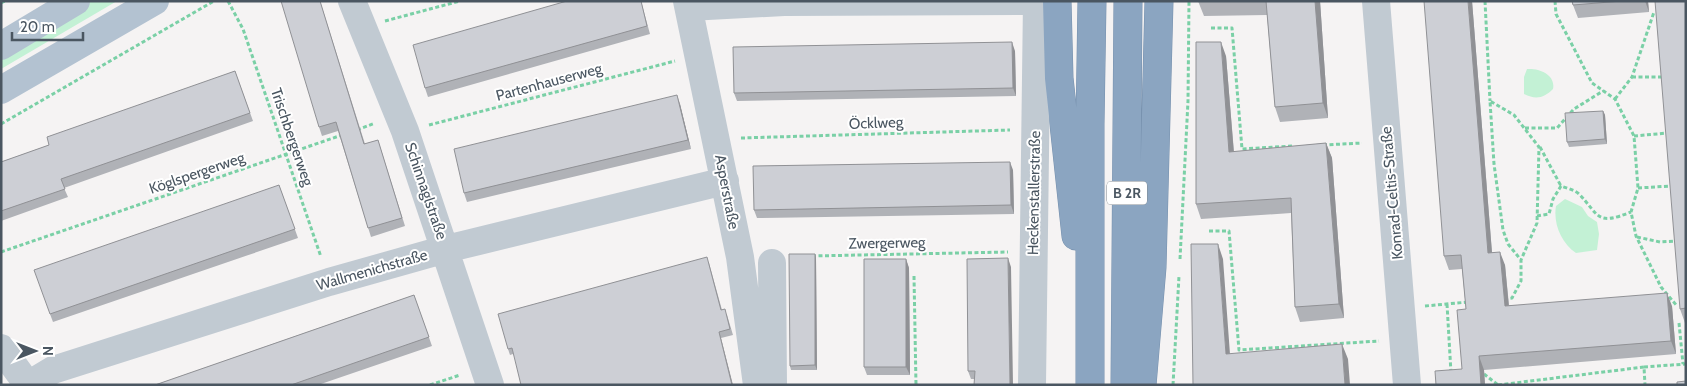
<svg xmlns="http://www.w3.org/2000/svg" width="1687" height="386" font-family="Cabin,sans-serif">
<style>
.green{fill:#c3f1d5}
.lines{fill:none;stroke-linecap:round;stroke-linejoin:round}
.highway-casing{stroke:#7690ad;stroke-width:29}
.path{stroke:#7ad0a6;stroke-width:3;stroke-dasharray:4 2.5;stroke-linecap:butt}
.minor{stroke:#c1cad2;stroke-width:28}
.major{stroke:#b3c2d1;stroke-width:28}
.highway{stroke:#8ba5c1;stroke-width:28}
.wall{fill:#b0b2b7}
.shaded-wall{fill:#909195}
.building{fill:#cdcfd5;stroke:#909195}
.labels{text-anchor:middle;dominant-baseline:central;stroke-width:4;stroke-linejoin:round;paint-order:stroke}
.shield{fill:#fff;stroke:#808990;stroke-width:1}
.shield-label{font-size:14px;font-weight:bold;fill:#4a5661}
.street-label{font-size:15px;fill:#4a5661;stroke:#fff}
</style>
<rect width="100%" height="100%" fill="#f5f3f3"/>
<path class="green" d="M92,1H117L1,69V53Z
M1527,69C1540,68 1556,75 1553,89C1544,98 1536,100 1524,94V77Z
M1565,199L1582,207L1588,216L1597,222L1599,234L1597,250L1576,253C1561,243 1553,223 1556,206Z"/>
<g class="lines">
<g class="highway-casing">
<path id="highway" d="M1057,1L1059,78L1076,236
M1090,385V124L1092,1
M1125,385L1128,1
M1142,385L1152,267L1159,1"/>
</g>
<path class="path" d="M228,1L243,29L321,257
M1485,1L1490,101
M1555,1L1556,14L1592,83L1615,99L1634,136L1638,188L1631,212L1636,236L1661,287L1677,306
M1,3L5,1
M385,21L460,1
M1211,28H1232L1242,149L1292,146
M1632,77H1664
M1615,99L1632,77L1654,12
M1,124L214,1
M429,125L675,61
M1525,128H1557L1574,109L1603,91
M357,130L375,123
M1634,136L1668,133
M741,138L1010,130
M1323,145L1362,143
M1540,147L1561,186
M1638,188L1672,186
M1537,216L1549,214L1553,199L1561,186C1566,188 1575,190 1579,194C1600,216 1596,226 1631,212
M1209,231H1229L1239,350L1379,341
M1637,237L1660,242L1677,241
M1,252L342,135
M812,256L1008,252
M1180,259L1188,101L1189,1
M914,276L916,385
M1504,299L1512,298L1521,281V260L1508,244L1503,230L1494,164L1490,101L1514,115L1539,147L1537,223L1521,260
M1447,304L1451,373
M1425,306L1468,302
M1679,323L1683,364
M1644,367L1686,364
M1484,374L1498,385
M430,385L460,375
M1173,385L1179,276
M1498,385L1644,367L1645,385"/>
<path class="minor" d="M352,1L405,131L490,385
M687,1L740,257L757,385
M1376,1L1407,385
M689,7L784,2L1037,1L1032,385
M772,263L773,385
M1,348L28,385
M28,385L53,370L329,282L446,249L725,181"/>
<path class="major" d="M1,46L76,1
M1,90L155,1"/>
<use href="#highway" class="highway"/>
</g>
<path class="wall" d="M320,1L365,144L378,140L405,226L371,237L338,131L322,136L319,127Z
M641,1L650,34L428,97L425,88Z
M1198,1H1320L1328,118L1280,122L1275,107L1267,15L1204,16Z
M1472,1L1492,252L1505,265L1509,305L1672,306L1676,354L1484,370L1485,385H1436L1462,369L1466,309L1462,269L1449,270L1444,256Z
M1572,1H1648L1649,12L1578,18L1573,5Z
M1686,1V322L1685,323L1680,309Z
M1015,51L1016,96L737,101L734,93Z
M1226,56L1234,152L1326,143L1332,158L1344,318L1300,322L1295,307L1291,213L1201,219L1196,204Z
M235,71L253,121L64,188L68,197L1,221V162L49,145Z
M680,104L691,149L467,202L464,193Z
M1603,111L1605,115L1607,144L1569,147L1567,142Z
M1013,170L1014,214L757,218L754,210Z
M279,185L298,238L53,322L50,314Z
M815,254L816,258L817,370H791L790,366Z
M906,259L909,268L910,375H867L864,367Z
M709,263L722,310L727,315L733,335L721,338L513,354L510,355L508,349Z
M1011,267L975,379H971L968,371Z
M414,295L432,346L318,385H155Z"/>
<path class="shaded-wall" d="M1315,1H1320L1328,118L1323,103Z
M1468,1H1472L1493,266L1488,253Z
M1645,1H1648L1649,12Z
M1012,42L1015,51L1016,96L1013,88Z
M1221,42L1226,56L1235,167L1229,152Z
M677,95L680,104L691,149L688,140Z
M1603,111L1605,115L1607,144L1605,139Z
M1326,143L1332,158L1344,318L1339,304Z
M1010,162L1013,170L1014,214L1011,205Z
M1218,244L1223,259L1231,368L1226,354Z
M1500,252L1505,265L1510,319L1505,306Z
M815,254L816,258L817,370L815,365Z
M1008,258L1011,267L1013,385H1010Z
M906,259L909,268L910,375L906,367Z
M1667,293L1672,306L1676,354L1671,341Z
M719,332L721,338L733,385H732Z
M1342,344L1348,359L1350,385H1345Z
M1479,356L1484,370L1485,385H1481Z"/>
<path class="building" d="M281,1H320L364,144L378,140L402,218L368,228L336,122L319,127Z
M567,1H641L647,26L425,88L413,45Z
M1266,1H1315L1323,103L1275,107Z
M1424,1H1468L1488,253L1500,252L1505,306L1667,293L1671,341L1479,356L1481,385H1436L1435,371L1462,369L1457,310L1466,309L1461,255L1444,256Z
M1572,1H1622L1573,5Z
M1655,1H1686V308L1680,309Z
M1012,42L1013,88L734,93L733,47Z
M1196,42H1221L1229,152L1326,143L1339,304L1295,307L1291,198L1196,204Z
M235,71L250,113L61,179L65,189L1,211V162L49,145L47,137Z
M677,95L688,140L464,193L454,149Z
M1603,111L1605,139L1567,142L1565,113Z
M1010,162L1011,205L754,210L753,166Z
M279,185L295,229L50,314L34,270Z
M1191,244H1218L1226,354L1342,344L1345,385H1193Z
M789,254H815V365L790,366Z
M707,257L721,310L725,309L730,329L719,332L732,385H521L512,348L508,349L498,314Z
M1008,258L1010,385H974L975,371H968L967,259Z
M864,259H906V367H864Z
M414,295L429,337L291,385H155Z
M1686,381V385H1677V382Z"/>
<g class="labels">
<rect class="shield" x="1107" y="181.5" width="40" height="23" rx="4"/>
<g class="shield-label">
<text x="1127" y="193">B 2R</text>
</g>
<g class="street-label">
<text transform="translate(549 82) rotate(-15)">Partenhauserweg</text>
<text transform="translate(876 123) rotate(-2)">Öcklweg</text>
<text transform="translate(292 137) rotate(71)">Trischbergerweg</text>
<text transform="translate(197 173) rotate(-19)">Köglspergerweg</text>
<text transform="translate(426 191) rotate(71)">Schinnaglstraße</text>
<text transform="translate(727 192) rotate(79)">Asperstraße</text>
<text transform="translate(1034 193) rotate(-89)">Heckenstallerstraße</text>
<text transform="translate(1392 193) rotate(-95)">Konrad-Celtis-Straße</text>
<text transform="translate(887 243) rotate(-1)">Zwergerweg</text>
<text transform="translate(372 270) rotate(-16)">Wallmenichstraße</text>
</g>
</g>
<rect width="1687" height="386" fill="none" stroke="#4a5661" stroke-width="5"/>
<g transform="translate(35 351) rotate(90)" stroke="#ffffff" stroke-width="4" paint-order="stroke">
<path d="M0-4L9 19L0 12L-9 19Z" fill="#4a5661"/>
<text y="-8" font-size="14" font-weight="bold" text-anchor="middle" fill="#4a5661">N</text>
</g>
<path d="M12 32v8h71v-8" fill="none" stroke="#4a5661" stroke-width="2.5"/>
<text x="20" y="32" font-size="15" fill="#4a5661" stroke="#ffffff" stroke-width="4" paint-order="stroke">20 m</text>
</svg>
